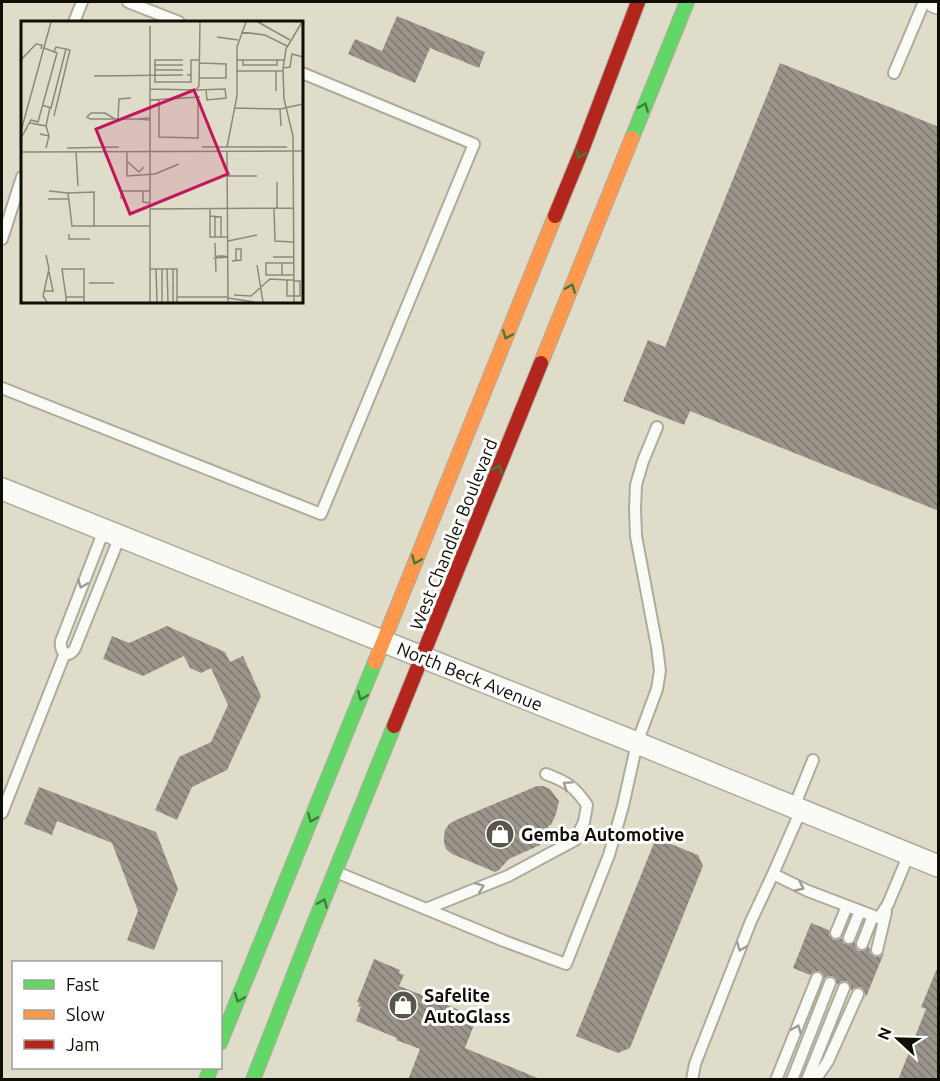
<svg xmlns="http://www.w3.org/2000/svg" width="940" height="1081" font-family="Ubuntu,sans-serif">
<style>
.building{fill:url(#building-back-hatch)}
.lines{fill:none;stroke-linecap:round;stroke-linejoin:round}
.lane-casing{stroke:#aeab9d;stroke-width:14}
.street-casing{stroke:#aeab9d;stroke-width:24}
.fast-casing{stroke:#aeab9d;stroke-width:16}
.slow-casing{stroke:#aeab9d;stroke-width:16}
.jam-casing{stroke:#aeab9d;stroke-width:16}
.lane{stroke:#fafaf7;stroke-width:10}
.street{stroke:#fafaf7;stroke-width:21}
.fast{stroke:#63d668;stroke-width:14}
.slow{stroke:#ff974d;stroke-width:14}
.jam{stroke:#b3261e;stroke-width:14}
.oneway{stroke:#3d7c3b}
.oneway2{stroke:#9c9b96}
.labels{text-anchor:middle;dominant-baseline:central;stroke-width:6;stroke-linejoin:round;paint-order:stroke}
.street-label{font-size:18px;fill:#0f0d04;stroke:#fff}
.poi-label{font-size:18px;font-weight:bold;fill:#0f0d04;stroke:#fff;text-anchor:start}
.inset-road{fill:none;stroke:#8c897b;stroke-width:1.5}
.view{fill:#c2185b;fill-opacity:0.15;stroke:#c2185b;stroke-width:3}
.inset-edge{fill:none;stroke:#0f0d04;stroke-width:3}
</style>
<defs>
<pattern id="building-back-hatch" width="6" height="6" patternUnits="userSpaceOnUse" patternTransform="scale(1.5)"><rect width="6" height="6" fill="#9b948b"/><path d="M-1 5l2 2M0 0l6 6M5-1l2 2" fill="none" stroke="#7d776f"/></pattern>
</defs>
<rect width="100%" height="100%" fill="#dfdcca"/>
<path class="building" d="M397,16L485,52L479,68L430,48L415,83L348,54L355,39L382,51Z
M780,63L939,127V511L690,411L684,425L623,401L648,340L665,347Z
M167,626L225,652L230,662L243,656L261,696L227,770L192,787L177,820L155,810L179,757L211,742L228,705L211,668L201,673L190,668L184,656L143,676L103,659L112,636L129,643Z
M537,786H543L550,789L559,801L556,814L551,825H549L540,845L509,859L499,870L495,872L452,854L446,849L444,843V836L445,830L449,824L456,820Z
M39,787L156,832L178,889L154,950L127,940L138,911L112,843L57,821L52,835L24,824Z
M656,838L698,855L703,866L630,1048L618,1053L576,1036Z
M811,923L829,930V935L833,940H838L842,938L843,943L849,945L855,942L856,948L859,951H864L869,946L870,953L875,957H880L884,953L866,997L864,990L861,987L854,988L851,991V986L847,981H842L837,985L836,979L832,976H828L824,978L823,974L819,971L813,972L810,975L793,968Z
M374,959L400,970L399,973L404,975L399,986L477,1017L465,1048L542,1080H408L420,1049L396,1040L397,1038L356,1021L361,1007L358,1006L360,1003L357,1002Z
M938,966L939,1080H898L926,1009L921,1007Z"/>
<g class="lines">
<g class="lane-casing">
<path id="lane" d="M128,2L179,22
M74,22L82,2
M894,73L924,2
M2,239L22,177
M2,388L321,514L474,144L302,73
M104,530L61,641C60,648 64,660 73,651C75,649 76,646 77,643L120,536
M794,807L813,760
M801,810L773,874L808,891L879,918L888,904L909,854
M2,813L65,653
M336,872L504,941L566,964L609,855L623,806L637,743L657,689L660,671L657,647L636,536L635,509L636,485L643,461L657,427
M426,909L508,876L575,840L584,822L587,805C574,786 567,782 546,774
M836,933L847,906
M849,938L860,911
M862,944L873,916
M877,950L886,912
M692,1080L695,1064L751,921L773,874
M776,1080L817,978
M792,1080L830,983
M807,1080L844,988
M815,1080L828,1061L858,994"/>
</g>
<g class="street-casing">
<path id="street" d="M935,2L938,3
M2,489L637,743L938,866"/>
</g>
<g class="fast-casing">
<path id="fast" d="M632,138L687,2
M220,1043L375,662
M206,1080L211,1068
M253,1080L307,941L394,726"/>
</g>
<g class="slow-casing">
<path id="slow" d="M541,363L632,138
M375,662L555,216"/>
</g>
<g class="jam-casing">
<path id="jam" d="M555,216L582,150L638,2
M394,726L541,363"/>
</g>
<use href="#lane" class="lane"/>
<use href="#street" class="street"/>
<use href="#fast" class="fast"/>
<use href="#slow" class="slow"/>
<use href="#jam" class="jam"/>
</g>
<defs><path id="oneway-chevron" d="M-2-3.5L2.5 0L-2 3.5" fill="none" stroke-width="1.6" stroke-linecap="round" stroke-linejoin="round" transform="scale(1.5)"/></defs>
<g class="oneway">
<use href="#oneway-chevron" transform="translate(644 107) rotate(-68)"/>
<use href="#oneway-chevron" transform="translate(580 154) rotate(112)"/>
<use href="#oneway-chevron" transform="translate(571 288) rotate(-68)"/>
<use href="#oneway-chevron" transform="translate(507 335) rotate(112)"/>
<use href="#oneway-chevron" transform="translate(498 469) rotate(-68)"/>
<use href="#oneway-chevron" transform="translate(416 560) rotate(112)"/>
<use href="#oneway-chevron" transform="translate(362 696) rotate(112)"/>
<use href="#oneway-chevron" transform="translate(312 818) rotate(112)"/>
<use href="#oneway-chevron" transform="translate(323 903) rotate(-68)"/>
<use href="#oneway-chevron" transform="translate(239 998) rotate(112)"/>
</g>
<g class="oneway2">
<use href="#oneway-chevron" transform="translate(82 584) rotate(112)"/>
<use href="#oneway-chevron" transform="translate(567 785) rotate(-146)"/>
<use href="#oneway-chevron" transform="translate(480 887) rotate(-22)"/>
<use href="#oneway-chevron" transform="translate(800 887) rotate(25)"/>
<use href="#oneway-chevron" transform="translate(741 947) rotate(112)"/>
<use href="#oneway-chevron" transform="translate(797 1029) rotate(-68)"/>
</g>
<defs>
<g id="shop-disc" transform="scale(1.5)"><circle r="9.5" fill="#585549" stroke="#fff"/><path d="M-5-2.5h2.3a2.7 3.5 0 0 1 5.4 0H5L5.5 6h-11ZM-1.5-2.5h3a1.5 2.3 0 0 0-3 0Z" fill="#fff"/></g>
</defs>
<g fill-rule="evenodd">
<use href="#shop-disc" x="500" y="834"/>
<use href="#shop-disc" x="403" y="1005"/>
</g>
<g class="labels">
<g class="street-label">
<text transform="translate(453 534) rotate(-68)">West Chandler Boulevard</text>
<text transform="translate(470 676) rotate(22)">North Beck Avenue</text>
</g>
<g class="poi-label">
<text x="521" y="834">Gemba Automotive</text>
<text x="424" y="995">Safelite<tspan x="424" dy="21">AutoGlass</tspan></text>
</g>
</g>
<g transform="translate(21 21)">
<rect width="282" height="282" fill="#dfdcca"/>
<path class="inset-road" d="M237,1L269,19M129,5V281M220,11L244,14L266,25M196,16L217,19M0,39L15,23L21,24L20,28M162,39H134V61H170V54M216,39H263M222,39V44H256V39M133,44H162M262,47L269,46L271,33L282,36M134,49H162M216,50H262M255,50V70M166,54H170V39H179M73,55L162,54M178,57H205V43L179,42M129,68L175,69L178,65L179,1M176,69L204,68L205,77L186,79L185,69M138,78V116L177,117V76M129,79L179,76M21,84L30,87L45,28L35,26L33,31M213,87L259,88M33,95L49,29L45,28M129,97L116,98L129,99M94,98L84,92H70L66,96L69,98H116M97,98L98,78L110,77M9,102L25,105L28,115M25,105L29,86M260,105L259,88L282,83M0,110L30,1M19,113L28,115L25,127M0,117L10,99L17,101L36,32L23,27M181,126H266M206,126L216,75V26L225,1M46,127L98,126M206,130L207,281M0,131L282,130M55,131L57,165M106,131V155L134,153L158,143M107,141L118,151L123,146M206,155H236M256,161V187M28,170L47,172M27,178H47M100,178L101,170H122M129,182L122,181V170H129M253,187L254,220L272,221M129,188L272,187M189,188V216H207M189,195L200,196V216M194,195V216M73,205V171L47,172L51,205H128M48,213V218H69M207,220L236,214M194,222L195,251M25,234L28,248L22,275L26,281M197,235H203L207,236L194,237ZM252,236H273M211,240L220,239V228H215V239M261,242H245V254H261M273,242H261V254H273M236,244L242,281M129,248H156V281M135,248L136,281M141,248V281M146,248L147,281M152,248V281M273,259H266V275H279V260H273M68,262H93M23,270H32L28,251M213,274L230,275L249,258L266,259M45,276L41,248H63V281M156,276H207M207,277L233,281M45,281V276H63M273,281L272,115L263,78L262,48L265,28L281,1"/>
<path class="view" d="M173,69L207,153L109,193L75,108Z"/>
<rect width="282" height="282" class="inset-edge"/>
</g>
<rect width="940" height="1081" fill="none" stroke="#0f0d04" stroke-width="6"/>
<rect x="12" y="961" width="210" height="108" fill="#ffffff" stroke="#9f9e9b" stroke-width="1.5"/>
<rect x="24" y="980" width="30" height="9" fill="#63d668" stroke="#9f9e9b" stroke-width="1.5"/>
<text x="66" y="991" font-size="18" fill="#0f0d04">Fast</text>
<rect x="24" y="1010" width="30" height="9" fill="#ff974d" stroke="#9f9e9b" stroke-width="1.5"/>
<text x="66" y="1021" font-size="18" fill="#0f0d04">Slow</text>
<rect x="24" y="1040" width="30" height="9" fill="#b3261e" stroke="#9f9e9b" stroke-width="1.5"/>
<text x="66" y="1051" font-size="18" fill="#0f0d04">Jam</text>
<g transform="translate(898 1039) rotate(292)" stroke="#ffffff" stroke-width="4.5" paint-order="stroke">
<path d="M0-4.5L10 22L0 15L-10 22Z" fill="#0f0d04"/>
<text y="-9" font-size="16" font-weight="bold" text-anchor="middle" fill="#0f0d04">N</text>
</g>
</svg>
